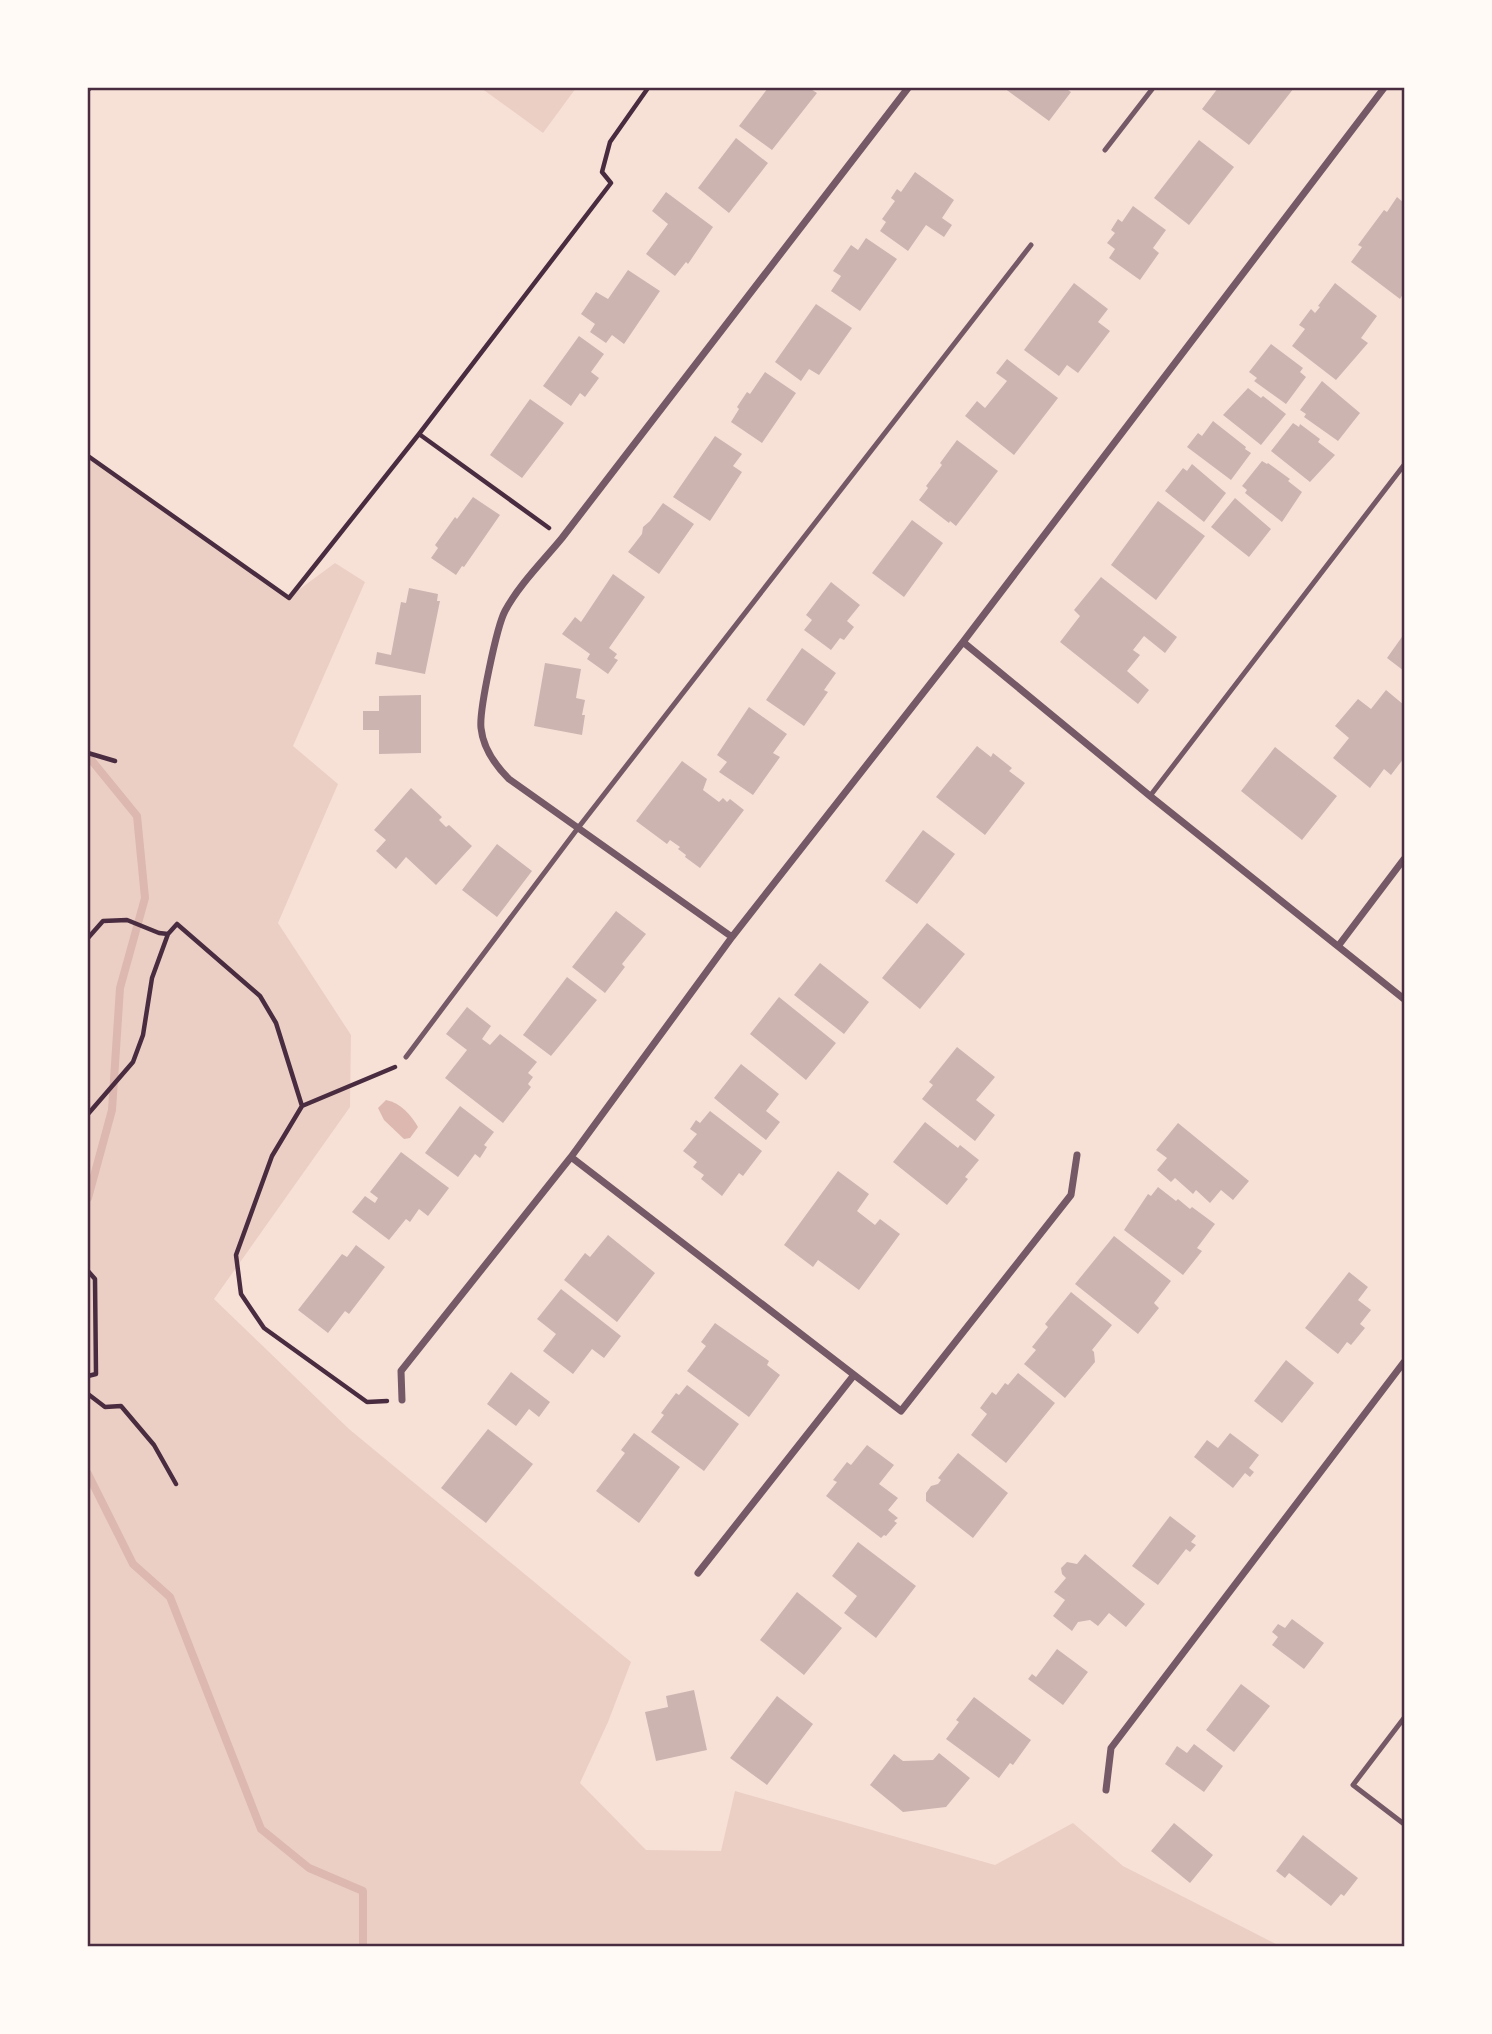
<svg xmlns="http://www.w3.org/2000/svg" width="1492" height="2034" font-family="Helvetica,sans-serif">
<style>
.green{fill:#ebcfc5}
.water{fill:#dcb8b0}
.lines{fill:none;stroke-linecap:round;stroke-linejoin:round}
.stream{stroke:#dcb8b0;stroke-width:8}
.building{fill:#ccb4b1}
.path{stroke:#4a2c40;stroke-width:4.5}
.service{stroke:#755966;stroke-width:5}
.minor{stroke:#755966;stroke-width:7}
.neatline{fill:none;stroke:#4a2c40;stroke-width:2.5}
</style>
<rect width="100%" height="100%" fill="#f7e1d7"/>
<path class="green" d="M481,88H576L543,133Z
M88,456L289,597L335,563L365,582L293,746L338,784L278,923L351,1035L350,1107L214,1299L349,1429L631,1662L608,1722L580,1783L646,1850L721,1851L735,1791L995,1865L1073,1823L1123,1866L1280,1946H88Z"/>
<path class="water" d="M386,1100C401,1103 411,1115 418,1127L410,1138L404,1139L384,1120L378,1108Z"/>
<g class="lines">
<path class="stream" d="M88,756L137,816L145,898L120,988L112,1110L88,1198
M88,1474L133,1564L170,1597L261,1829L309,1868L363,1891V1946"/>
</g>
<path class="building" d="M768,88H809L817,93L772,150L739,126Z
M1004,88H1065L1071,92L1049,121Z
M1218,88H1294L1249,145L1202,109Z
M736,138L768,163L729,213L698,188Z
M1199,140L1234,167L1189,225L1154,198Z
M915,172L954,200L942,218L952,225L944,237L926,225L908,251L880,231L886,222L882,219L895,201L891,198L897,189L901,192Z
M666,192L713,227L688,264L686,262L675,276L646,254L668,224L652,211Z
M1397,197L1404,203V292L1400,299L1351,262L1362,247L1358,245L1384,210L1387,212Z
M1133,206L1166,230L1153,248L1159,253L1140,280L1109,258L1115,249L1107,243L1115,233L1111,230L1118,219L1122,222Z
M866,238L897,259L860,311L831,291L841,276L833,271L851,245L858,250Z
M628,270L660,291L624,344L612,335L606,343L590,332L595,324L581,314L596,292L608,299Z
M1074,283L1108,309L1098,322L1110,331L1078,373L1067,365L1059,376L1024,350Z
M1335,283L1377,316L1361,338L1368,343L1336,380L1292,346L1305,329L1299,325L1311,309L1315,313L1320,307L1318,306Z
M816,304L852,328L819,375L809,369L801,381L775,362Z
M579,336L604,354L591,372L599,378L585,397L580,393L571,406L543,386Z
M1271,344L1303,368L1300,372L1306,377L1286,404L1254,381L1257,378L1249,372Z
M1007,359L1058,398L1014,455L965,416L977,401L985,408L1007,381L996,373Z
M765,372L796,393L762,443L731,422L739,409L737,407L747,392L750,394Z
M1322,381L1360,413L1338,441L1304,417L1306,414L1300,410Z
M1248,388L1261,398L1263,396L1286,414L1261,445L1223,415Z
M530,399L564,423L522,478L490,455Z
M1213,421L1246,447L1245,449L1251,453L1231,480L1187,447L1198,433L1202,436Z
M1293,423L1299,427L1300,424L1320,439L1318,442L1335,455L1310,482L1271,451Z
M715,436L742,454L733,466L742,472L710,521L673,497Z
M957,440L998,471L956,526L950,521L949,523L919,500L928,488L926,486L942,465L940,463Z
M1262,461L1267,464L1268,463L1290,479L1288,481L1302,492L1282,522L1245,493L1247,490L1242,486Z
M1192,464L1226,493L1204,522L1165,491L1183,468L1187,471Z
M473,497L500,515L464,567L462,566L456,575L431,558L438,548L435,545L455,517L457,519Z
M1235,498L1271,529L1249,557L1211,527Z
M1158,501L1205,536L1156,600L1111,565Z
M663,503L694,524L659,574L628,552L642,534L643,527L650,521Z
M912,520L943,543L904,597L872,573Z
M613,574L645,597L609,648L617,654L614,658L618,660L608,674L587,659L590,654L562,634L575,617L581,622Z
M1101,577L1177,637L1165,653L1144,636L1133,650L1140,655L1127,671L1149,690L1138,704L1060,642L1080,616L1074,610Z
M831,582L860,605L847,621L854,627L844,640L840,638L831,650L804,630L812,620L806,615Z
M409,588L438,594L437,601H440L425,674L375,664L377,652L391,655L401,602L406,603Z
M1404,634V671L1387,658Z
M802,648L836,673L824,690L828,692L804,726L766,700Z
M545,663L581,669L576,698L585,700L582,715H585L582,735L534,726Z
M1386,690L1404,705V758L1391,775L1384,769L1370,788L1333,758L1349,738L1335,726L1358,699L1371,709Z
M421,695V753L379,754V730H363V711H379V696Z
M749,707L787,734L773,753L780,757L753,795L719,772L727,762L717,755Z
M977,746L991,757L993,753L1012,768L1009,771L1025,783L985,835L936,797Z
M1275,747L1337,796L1302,840L1241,791Z
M682,761L707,779L703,790L719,802L723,798L727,802L730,799L744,810L700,868L685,857L686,855L678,849L680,847L670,840L667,844L636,821Z
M411,788L442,817L439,820L446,827L449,825L472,846L436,885L406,857L396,869L376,851L386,840L374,830Z
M923,830L955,854L917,904L885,881Z
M497,844L532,871L497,917L462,890Z
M616,911L646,934L622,964L625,967L605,993L572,967Z
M927,923L965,954L920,1009L882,978Z
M820,963L869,1002L844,1034L794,995Z
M567,977L597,1000L551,1056L523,1035Z
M779,997L836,1043L806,1080L750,1034Z
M467,1007L491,1026L482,1039L490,1045L500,1034L537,1062L528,1073L533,1077L528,1084L531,1087L503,1123L445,1078L467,1050L446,1034Z
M957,1047L995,1077L976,1100L995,1115L975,1141L922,1099L933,1085L929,1082Z
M741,1064L779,1094L766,1111L780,1122L766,1140L714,1098Z
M460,1106L494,1132L484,1145L487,1147L480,1158L475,1154L458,1177L425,1153Z
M710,1111L762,1151L743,1176L739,1173L722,1196L701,1179L704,1175L693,1167L697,1162L683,1151L697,1134L690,1129L696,1120L700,1123Z
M925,1122L958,1148L960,1145L979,1160L965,1177L968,1179L947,1205L893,1162Z
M1178,1123L1249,1181L1233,1200L1221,1190L1210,1203L1196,1190L1193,1194L1175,1178L1171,1182L1157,1170L1167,1158L1156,1150Z
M401,1152L449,1188L428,1216L419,1209L410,1222L406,1219L389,1240L352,1212L365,1196L375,1203L378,1198L370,1192Z
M838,1171L869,1194L857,1211L875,1225L880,1219L900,1234L859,1290L818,1260L813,1267L784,1245Z
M1158,1187L1176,1201L1178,1199L1190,1209L1192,1207L1215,1224L1197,1248L1202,1251L1183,1275L1124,1230L1148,1194L1151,1196Z
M608,1235L655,1273L617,1322L564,1280L585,1253L590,1257Z
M1114,1236L1171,1281L1154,1303L1159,1308L1138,1334L1075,1284Z
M356,1245L385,1267L349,1314L345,1311L328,1333L298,1310L342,1254L347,1257Z
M1349,1272L1368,1287L1358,1300L1371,1310L1360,1324L1365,1328L1351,1345L1347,1342L1338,1354L1305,1328Z
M561,1289L621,1336L604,1358L592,1349L573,1374L543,1351L556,1334L537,1319Z
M1071,1292L1112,1325L1092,1350L1094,1352L1095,1362L1065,1398L1024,1364L1036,1350L1032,1347L1048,1327L1045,1324Z
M715,1323L769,1361L767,1365L780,1375L749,1417L687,1371L706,1346L701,1342Z
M1286,1360L1314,1383L1282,1423L1254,1401Z
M511,1372L550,1402L539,1417L529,1409L516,1426L487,1404Z
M1018,1373L1055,1403L1006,1463L971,1435L987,1414L980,1408L992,1392L996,1395L1005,1383L1008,1385Z
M687,1385L739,1424L704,1471L651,1432L664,1415L661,1413L676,1393L679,1395Z
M488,1429L533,1464L486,1523L441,1488Z
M634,1433L680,1467L639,1523L596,1491L625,1453L621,1450Z
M1230,1433L1259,1455L1249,1468L1254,1472L1250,1477L1245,1473L1233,1488L1194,1457L1207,1440L1218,1448Z
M867,1445L894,1465L879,1484L898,1498L888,1510L898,1518L894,1521L897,1523L886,1536L884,1535L881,1538L826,1496L837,1482L833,1480L847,1462L851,1465Z
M958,1453L1008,1493L973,1538L926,1501V1493L931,1486L938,1484L941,1480L938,1478Z
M1170,1516L1196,1536L1191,1542L1196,1545L1190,1552L1186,1549L1158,1585L1132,1566Z
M858,1542L916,1586L876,1638L844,1613L857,1596L832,1576Z
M1085,1554L1145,1604L1126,1627L1109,1613L1098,1626L1090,1620L1078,1622L1072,1631L1053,1616L1065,1600L1054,1592L1066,1578L1062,1574L1061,1568L1067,1562L1077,1564Z
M797,1592L842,1628L804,1675L760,1640Z
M1292,1619L1324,1643L1304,1669L1272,1645L1278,1637L1272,1632L1278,1624L1285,1628Z
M1057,1649L1088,1672L1063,1705L1028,1679L1032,1674L1036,1677Z
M1241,1684L1270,1706L1234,1752L1206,1730Z
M694,1690L707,1750L656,1761L645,1712L668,1707L666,1696Z
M777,1696L813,1724L767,1785L730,1758Z
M974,1697L1031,1740L1013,1765L1010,1763L999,1778L946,1739L959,1722L956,1720Z
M1194,1744L1223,1766L1204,1792L1165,1764L1177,1746L1187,1753Z
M939,1753L970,1778L946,1807L903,1812L870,1785L894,1754L903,1761L933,1760Z
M1174,1823L1213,1855L1190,1883L1151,1851Z
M1303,1835L1358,1878L1344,1896L1341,1894L1331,1906L1289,1873L1285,1878L1276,1871Z"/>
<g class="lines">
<path class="path" d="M88,90L90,88
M419,434L549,528
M88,456L289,598L419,434L611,183L602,172L610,142L648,88
M88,753L115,761
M88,938L103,921L127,920L159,933L168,934L177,924L260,996L276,1023L302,1106
M88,1114L133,1062L143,1035L152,978L168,934
M88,1271L95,1279L96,1374L88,1376
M88,1394L105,1407L121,1406L154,1445L176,1484
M387,1401L367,1402L264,1328L241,1294L236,1255L272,1156L302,1106L395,1067"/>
<path class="service" d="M1105,150L1153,88
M1150,796L1404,465
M406,1057L578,828L1031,245
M1404,1718L1353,1785L1404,1824"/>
<path class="minor" d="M963,642L1150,796L1404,999
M732,937L509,779C495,765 483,748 481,728C479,710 497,626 505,611C518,586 544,560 562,538L908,88
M1339,945L1404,859
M571,1157L901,1411L1071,1195L1077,1155
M402,1400L401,1371L571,1157L732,937L963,642L1384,88
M698,1573L854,1375
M1106,1790L1111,1748L1404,1362"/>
</g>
<rect width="1492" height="2034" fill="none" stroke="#fffaf5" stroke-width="178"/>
<rect x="89" y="89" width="1314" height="1856" class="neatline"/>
</svg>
